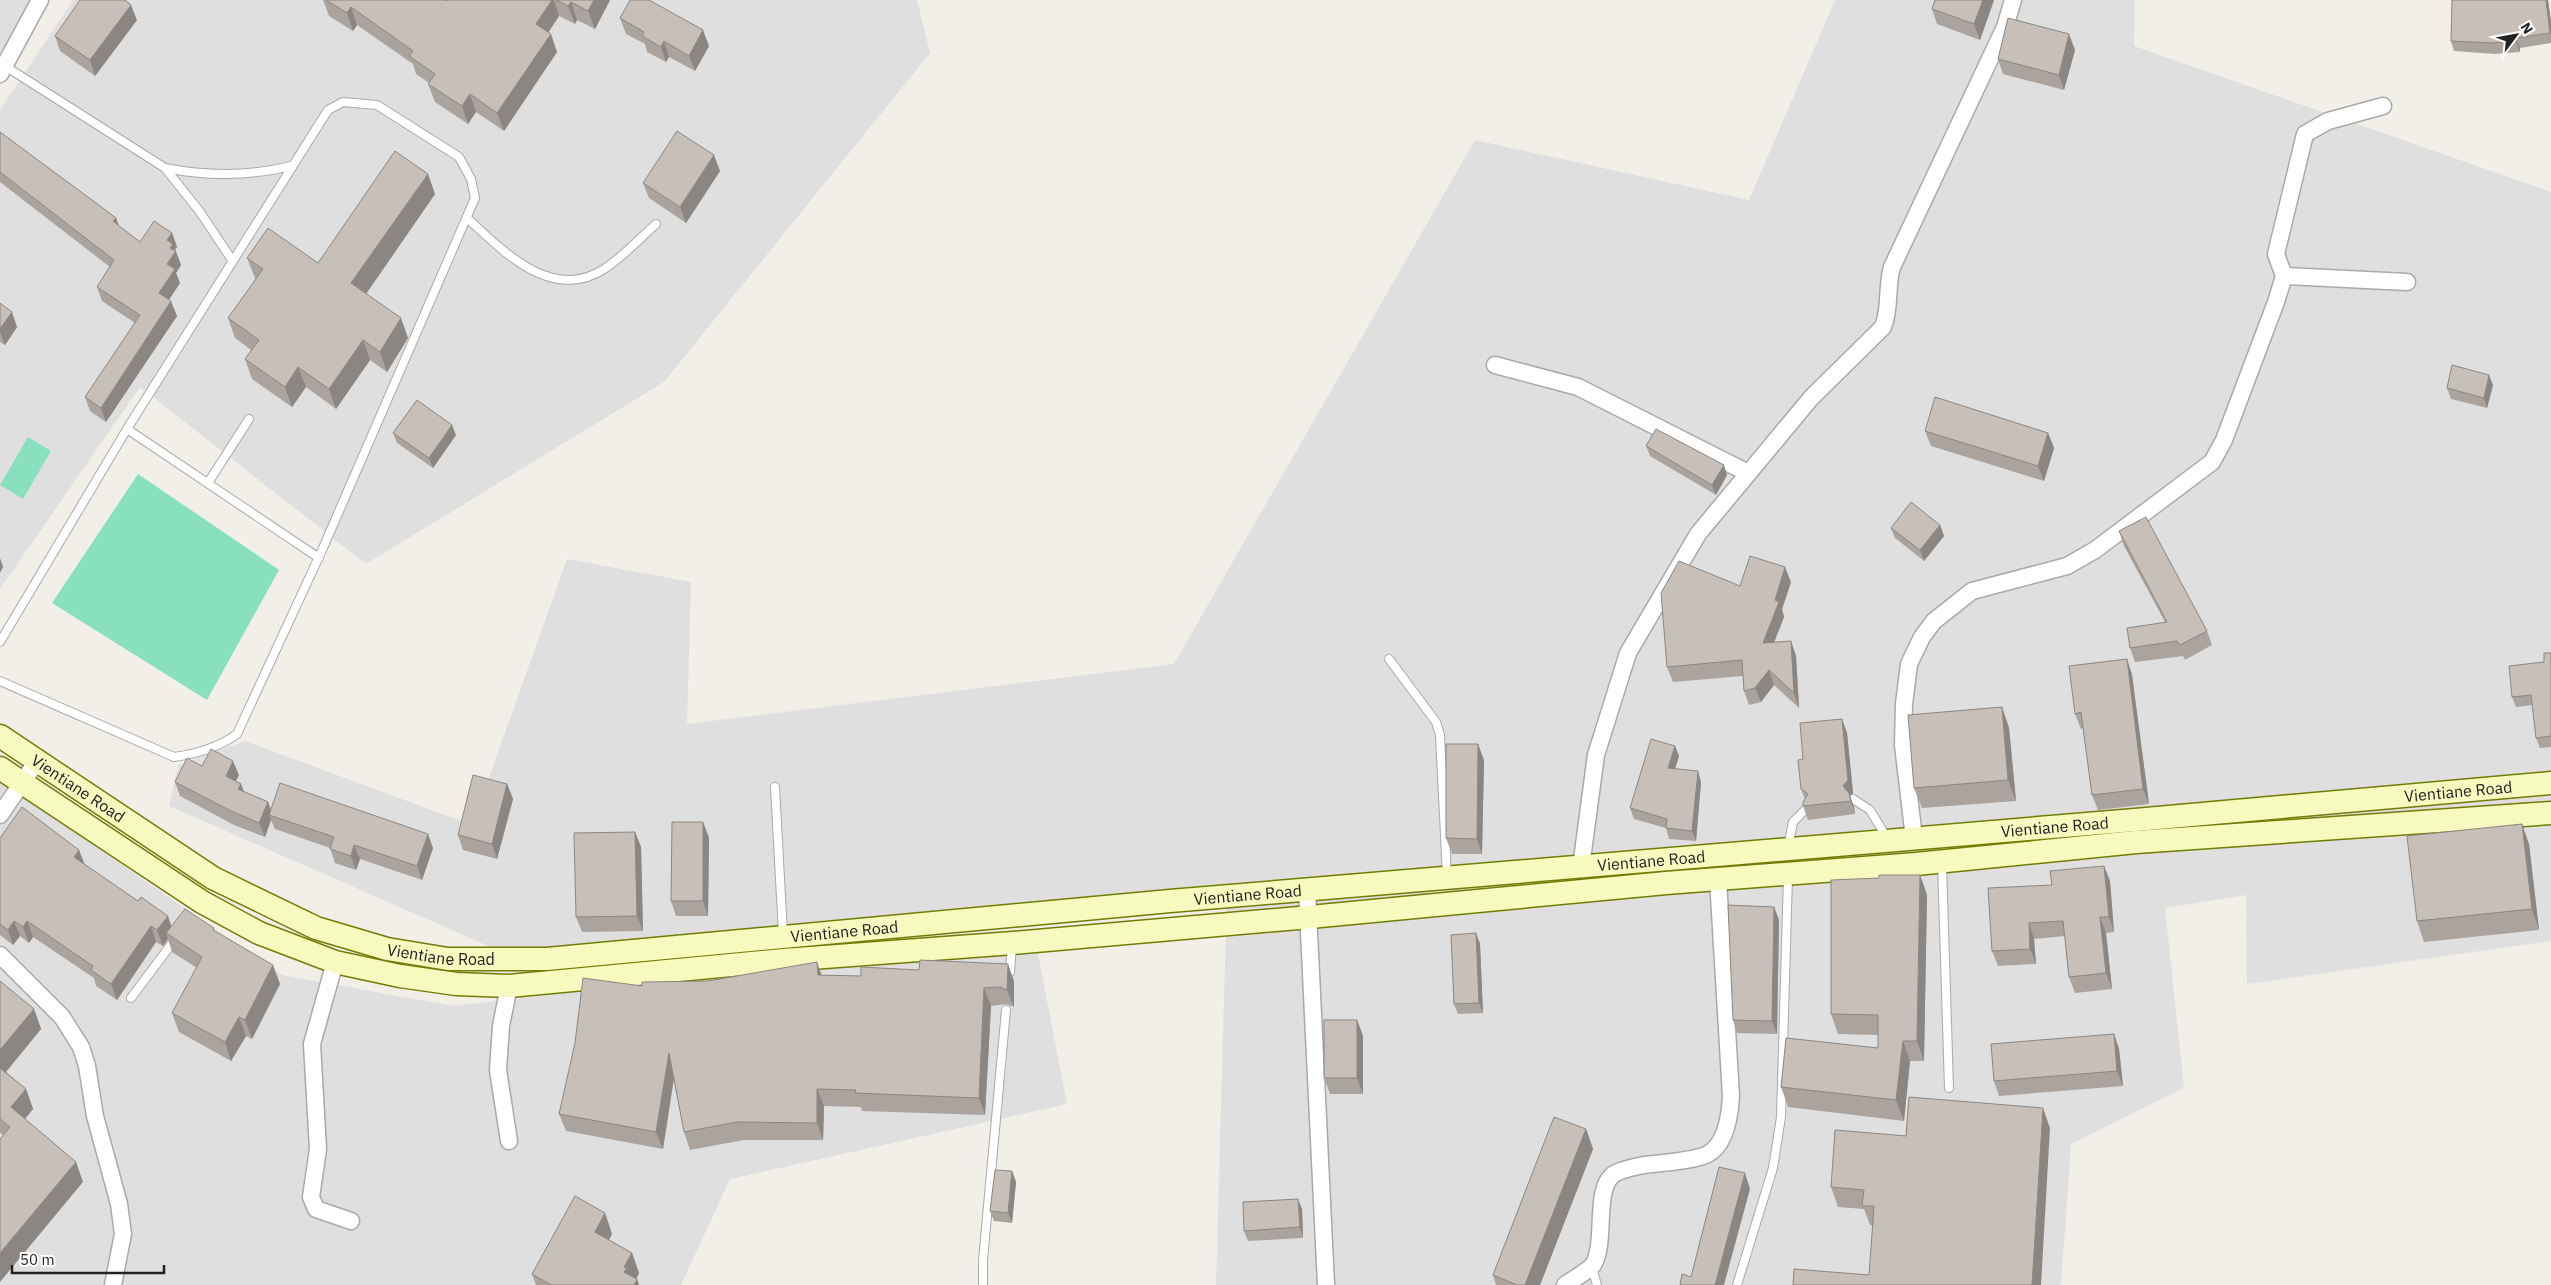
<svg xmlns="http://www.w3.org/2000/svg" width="2551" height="1285" font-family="'IBM Plex Sans',sans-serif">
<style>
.residential{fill:#e0dfdf}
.pitch{fill:#88e0be}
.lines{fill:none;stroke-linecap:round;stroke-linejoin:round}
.lane-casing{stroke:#a9a9a9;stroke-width:10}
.street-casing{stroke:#a9a9a9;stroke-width:19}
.secondary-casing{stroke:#707d05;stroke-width:25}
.lane{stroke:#fff;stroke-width:8}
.street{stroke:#fff;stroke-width:16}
.secondary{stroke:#f7fabf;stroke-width:22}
.wall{fill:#aba49e}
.shaded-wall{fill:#8b8681}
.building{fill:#c7bfb8;stroke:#8b8681}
.labels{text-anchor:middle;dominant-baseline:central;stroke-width:4;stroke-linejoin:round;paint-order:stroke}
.street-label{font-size:16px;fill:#222;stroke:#fff}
</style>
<rect width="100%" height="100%" fill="#f2efe9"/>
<path class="residential" d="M0,0H30L6,60L0,69Z
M73,0H917L930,53L664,382L366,564L140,387L0,589V110Z
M1835,0H2135L2134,46L2551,192V941L2247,984L2246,895L2165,908L2184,1088L2071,1144L2061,1285H1216L1227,892L502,952L169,806L178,765L245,741L472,825L567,559L691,582L687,724L1174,664L1475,140L1749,200Z
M0,781L282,975L453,1006L540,996L767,961L1038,954L1067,1104L730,1179L681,1285H0Z"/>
<path class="pitch" d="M28,437L51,451L23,499L0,485Z
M138,474L279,570L207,700L52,603Z"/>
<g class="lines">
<g class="lane-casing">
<path id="lane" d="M5,66L165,168L200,212L232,260
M165,168C206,176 251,176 291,166
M467,218C503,251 552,303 604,269C623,257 639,239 656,224
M127,429L319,558
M208,483L249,419
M0,642L127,429L328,110L343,102L377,105L459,157L471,179L475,198L323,548L237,734C219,747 196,754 174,757L0,681
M1389,659L1436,722L1440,735L1447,876
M775,787L783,934
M1853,799L1870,810L1887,838
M1788,847L1793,822L1807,808
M1942,863L1949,1088
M1010,972L1012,945
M131,998L176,938
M1592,1267L1597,1285
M983,1285V1260L1006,1010
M1737,1285L1773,1168L1781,1117L1788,876"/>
</g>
<g class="street-casing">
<path id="street" d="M0,74L40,0
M2284,276L2276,254L2305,134L2328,121L2383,106
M1495,365L1578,387L1748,473
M0,815L37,761
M1914,838L1903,745L1904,704L1909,664L1922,637L1934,621L1972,591L2067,566L2095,550L2212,462L2224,440L2276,302L2284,276L2407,282
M1581,867L1596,755L1628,653L1698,534L1811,398L1883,327C1891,307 1886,287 1892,267L2005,27L2013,0
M1307,890L1326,1285
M0,955L62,1017L81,1047L87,1066L95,1116L119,1204L123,1234L113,1285
M335,962L312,1044L318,1149L311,1197L316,1209L351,1221
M509,1141L498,1070L501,1026L509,986
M1565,1285C1573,1279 1587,1272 1593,1265C1607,1243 1593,1188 1614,1174C1622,1169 1635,1167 1644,1165C1659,1163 1695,1161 1708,1154C1726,1144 1730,1114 1731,1096L1718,879"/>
</g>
<g class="secondary-casing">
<g id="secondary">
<path id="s1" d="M0,736L213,878L316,928L387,949L448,959H547L1170,901L2135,820L2551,783"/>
<path d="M0,768L202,902L259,933L335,962L400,976L456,984L509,986L784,960L1013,943L1310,917L1666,883L1916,864L2136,842L2551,813"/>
</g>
</g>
<use href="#lane" class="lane"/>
<use href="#street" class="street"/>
<use href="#secondary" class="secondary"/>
</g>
<path class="wall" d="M323,0H445L446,1L447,0H610L595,29L577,20L575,24L559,16L548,33L557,52L504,131L476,112L468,124L435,102L428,84L429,83L416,74L413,64L357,25L353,31L329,16Z
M1935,0H1994L1980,40L1937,24L1932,9Z
M2452,0H2548L2551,22V43L2520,48V52L2495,54L2454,51L2451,41Z
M620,18L709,46L695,71L669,57L666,62L647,52L645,44L626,34Z
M137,20L95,76L60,51L55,36Z
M2075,50L2064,90L2003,74L1998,59Z
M0,132L116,218L118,225L140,242L172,233L177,247L175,249L181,265L176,273L180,283L169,300L177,316L106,422L90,411L85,397L135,323L102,301L97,287L110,267L0,182Z
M720,171L686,223L649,198L643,183Z
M435,194L366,294L408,338L387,372L370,360L336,409L306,387L292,407L252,379L245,359L251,350L235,338L228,318L256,279L255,278L247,258L318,263Z
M0,303L17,327L5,345L0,342Z
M2493,385L2487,408L2451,399L2447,388Z
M1925,431L2048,433L2054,448L2044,481L1931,446Z
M393,433L456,435L433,468L397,443Z
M1646,446L1727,475L1716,495L1650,456Z
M1940,525L1944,536L1924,561L1895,538L1891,528Z
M2119,531L2207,631L2212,645L2185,660L2183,656L2135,662L2130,648L2165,622L2124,546Z
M1791,582L1782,609L1784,617L1774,642L1791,641L1796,656L1799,708L1774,685L1761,702L1749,705L1744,691L1743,676L1673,682L1667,667L1740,586Z
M2551,653V747L2540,748L2536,738L2532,705L2516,707L2512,697Z
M2127,659L2132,675L2149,804L2098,810L2092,795L2083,728L2081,729L2075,714Z
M2002,707L2009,728L2016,801L1922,808L1914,788Z
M1842,719L1847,733L1853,793L1850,796L1854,807L1855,814L1808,820L1803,806L1805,799L1801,789L1803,759Z
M1675,746L1679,756L1675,769L1701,782L1696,841L1669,839L1666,828L1634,819L1630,808Z
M1484,760L1482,854H1452L1446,838Z
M202,766L239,775L236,781L241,784L244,792L268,802L271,810L433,848L422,880L360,859L356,870L335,863L330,848L275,829L271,820L265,837L234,825L180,796L175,782Z
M507,784L513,799L497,859L463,850L458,835Z
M703,822L709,838L708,916H676L671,901Z
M635,832L641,847L643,931L582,932L576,917Z
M0,838L85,865L171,926L215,932L280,984L252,1039L246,1036L231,1061L179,1032L172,1013L197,968L172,952L168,939L163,946L156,942L117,1000L96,986L94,978L33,937L29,943L20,936L13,945L0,935Z
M2529,844L2539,930L2424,942L2417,921Z
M2104,866L2110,881L2114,932L2106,933L2112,989L2075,993L2069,977L2065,936L2034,939L2036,964L1998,966L1992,951L2052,885Z
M1920,875L1927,895L1924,1061H1910L1904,1121L1788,1107L1781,1087L1878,1048V1035L1838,1034L1831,1014L1879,878Z
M1774,907L1779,920L1777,1034L1737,1033L1733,1020Z
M1476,933L1480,944L1483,1013L1458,1014L1454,1004Z
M822,975L1014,981V1007L1006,1004L991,1006L985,1115L862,1111L861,1107L824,1106L823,1140H744L690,1150L684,1132L674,1079L663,1149L566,1131L559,1114L642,986L708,981Z
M0,981L34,1009L41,1029L6,1072L26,1089L33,1109L25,1119L83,1182L3,1135L0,1133Z
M1357,1020L1363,1036V1094H1330L1324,1078Z
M2114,1034L2119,1049L2123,1086L1999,1096L1994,1081Z
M2050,1128L1869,1275L1873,1226L1870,1225L1864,1209L1838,1207L1831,1187L1906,1136Z
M1586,1129L1593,1149L1540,1285H1496L1493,1275Z
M1012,1171L1016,1182L1012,1223L994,1221L990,1211Z
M1302,1209L1303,1238L1248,1241L1244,1231Z
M605,1213L612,1234L609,1240L632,1253L639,1273L636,1279H637L639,1285H536L532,1274Z"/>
<path class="shaded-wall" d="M552,0H554L559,16L542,42L536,24Z
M594,0H610L595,29L588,11Z
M1983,0H1994L1980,40L1974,24Z
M2546,0H2548L2551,22V35L2550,33Z
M571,2L577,20L575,24L568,6Z
M131,5L137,20L95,76L90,60Z
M351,7L357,25L353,31L347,13Z
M703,30L709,46L695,71L689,56Z
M551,34L557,52L504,131L497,113Z
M2069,34L2075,50L2064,90L2059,75Z
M2516,38L2520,48V52L2516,41Z
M664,41L669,57L666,62L661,47Z
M470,94L476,112L468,124L462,106Z
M714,155L720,171L686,223L680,207Z
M428,174L435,194L359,304L351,283Z
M116,218L121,232L113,221Z
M172,233L177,247L175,249L181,265L176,273L180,283L164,307L159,293L167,264V240Z
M171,301L177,316L106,422L101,408Z
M12,312L17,327L5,345L0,332V329Z
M401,318L408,338L387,372L380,352Z
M363,340L370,360L336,409L329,389Z
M298,367L306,387L292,407L285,387Z
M2489,375L2493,385L2487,408L2484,398Z
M452,425L456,435L433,468L429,458Z
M2048,433L2054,448L2044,481L2038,466Z
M1724,465L1727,475L1716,495L1712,485Z
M1940,525L1944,536L1924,561L1920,550Z
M0,558L3,567L0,573Z
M1785,567L1791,582L1782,609L1784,617L1768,658L1763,643L1775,600Z
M1791,641L1796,656L1799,708L1794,693Z
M2127,659L2132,675L2149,804L2143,789Z
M1769,670L1774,685L1761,702L1755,688Z
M2002,707L2009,728L2016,801L2008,780Z
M1842,719L1847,733L1853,793L1850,796L1854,807L1855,814L1851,801L1843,786Z
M1478,744L1484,760L1482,854L1477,839Z
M1675,746L1679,756L1672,779L1668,768Z
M233,761L239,775L231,790L226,776Z
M1698,771L1701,782L1696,841L1692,831Z
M241,784L246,798L238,789Z
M507,784L513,799L497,859L492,844Z
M268,802L273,816L269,815L271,820L265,837L259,823Z
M703,822L709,838L708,916L703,901Z
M2522,824L2529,844L2539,930L2532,909Z
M635,832L641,847L643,931L637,916Z
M428,834L433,848L422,880L417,866Z
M354,845L360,859L356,870L351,856Z
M79,850L85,865L74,857Z
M2104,866L2110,881L2114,932L2109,917Z
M1920,875L1927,895L1924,1061L1917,1041Z
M1774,907L1779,920L1777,1034L1772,1021Z
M168,916L173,932L166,933L168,939L163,946L157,930Z
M2100,917L2106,933L2112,989L2106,973Z
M14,921L20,936L13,945L8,930Z
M27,921L33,937L29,943L23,927Z
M2029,923L2034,939L2036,964L2030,949Z
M151,926L156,942L117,1000L111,984Z
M1476,933L1480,944L1483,1013L1479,1003Z
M817,962L823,979L818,975Z
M1008,964L1014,981V1007L1007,990Z
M273,965L280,984L252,1039L245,1020Z
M984,988L991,1006L985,1115L979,1098Z
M34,1009L41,1029L0,1079V1050Z
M239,1017L246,1036L231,1061L225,1042Z
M1357,1020L1363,1036V1094L1357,1078Z
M2114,1034L2119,1049L2123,1086L2117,1071Z
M1903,1041L1910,1061L1904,1121L1896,1100Z
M669,1053L675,1070L663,1149L656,1132Z
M26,1089L33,1109L18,1127L11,1107Z
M817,1089L824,1106L823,1140L817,1123Z
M2043,1108L2050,1128L2041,1285H2032Z
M1586,1129L1593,1149L1540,1285H1525Z
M76,1162L83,1182L0,1282V1253Z
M1012,1171L1016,1182L1012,1223L1008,1213Z
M1745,1173L1750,1189L1724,1285H1715Z
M1298,1199L1302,1209L1303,1238L1300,1227Z
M605,1213L612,1234L602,1252L595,1232Z
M632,1253L639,1273L633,1285L624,1272V1267Z
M637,1279L639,1285H634Z"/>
<path class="building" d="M80,0H125L131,5L90,60L55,36Z
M326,0H445L446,1L447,0H552L536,24L551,34L497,113L470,94L462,106L428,84L435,74L409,56L413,51L351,7L347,13Z
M556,0H594L588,11L571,2L568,6Z
M630,0H649L703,30L689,56L664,41L661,47L642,36L644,32L620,18Z
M1935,0H1983L1974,24L1932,9Z
M2452,0H2546L2550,33L2516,38V41L2491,43L2451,41Z
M2008,18L2069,34L2059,75L1998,59Z
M677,131L714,155L680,207L643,183Z
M0,132L100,206L116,218L113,221L140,242L154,221L172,233L167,240L173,244L170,248L176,251L167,264L175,269L159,293L171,301L101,408L85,397L140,315L97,287L114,260L0,172Z
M395,151L428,174L351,283L401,318L380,352L363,340L329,389L298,367L285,387L245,359L259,340L228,318L263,269L247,258L268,228L318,263Z
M0,303L12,312L0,329Z
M2452,365L2489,375L2484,398L2447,388Z
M1935,397L2048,433L2038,466L1925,431Z
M417,400L452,425L429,458L393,433Z
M1656,429L1724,465L1712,485L1646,446Z
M1911,502L1940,525L1920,550L1891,528Z
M2146,517L2207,631L2180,645L2177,641L2130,648L2127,628L2167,622L2119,531Z
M1750,556L1785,567L1775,600L1779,602L1763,643L1791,641L1794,693L1769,670L1755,688L1744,691L1742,660L1667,667L1661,593L1679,561L1740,586Z
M2544,653H2551V736L2536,738L2531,695L2512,697L2509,666L2544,662Z
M2127,659L2143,789L2092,795L2081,712L2075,714L2069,666Z
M2002,707L2008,780L1914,788L1908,715Z
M1842,719L1848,780L1843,786L1849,793L1851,801L1803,806V802L1808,794L1801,789L1798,760L1803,759L1800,723Z
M1651,739L1675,746L1668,768L1698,771L1692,831L1666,828L1667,819L1630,808Z
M1446,744H1478L1477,839L1446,838Z
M211,749L233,761L226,776L241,784L238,789L268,802L259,823L229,810L175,782L187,758L202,766Z
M473,775L507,784L492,844L458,835Z
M280,783L428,834L417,866L354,845L351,856L330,849L334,837L269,815Z
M22,807L79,850L74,857L138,901L141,897L168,916L157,930L151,926L111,984L91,970L93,966L27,921L23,927L14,921L8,930L0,924V838Z
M672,822H703V901H671Z
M2522,824L2532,909L2417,921L2407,836Z
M635,832L637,916L576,917L574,833Z
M2104,866L2109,917H2100L2106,973L2069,977L2063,921L2029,923L2030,949L1992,951L1988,888L2052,885L2050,871Z
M1879,875H1920L1917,1041H1903L1896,1100L1781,1087L1786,1038L1878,1048V1015L1831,1014V880L1879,878Z
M1728,905L1774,907L1772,1021L1733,1020Z
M185,909L214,928L213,930L273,965L245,1020L239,1017L225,1042L172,1013L202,957L166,933Z
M1476,933L1479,1003L1454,1004L1451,935Z
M920,960L1008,964L1007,990L1000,987L984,988L979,1098L855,1093L856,1090L817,1089V1123L737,1122L684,1132L669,1053L656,1132L559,1114L575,1043L583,978L642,986V982L708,981L817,962L818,975L861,976V967L919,970Z
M0,981L34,1009L0,1050Z
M1324,1020H1357V1078H1324Z
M2114,1034L2117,1071L1994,1081L1991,1044Z
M0,1068L26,1089L11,1107L76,1162L0,1253V1139L10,1127L0,1119Z
M1909,1097L2043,1108L2032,1285H1793L1794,1269L1869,1275L1874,1206H1862L1864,1190L1831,1187L1835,1130L1906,1136Z
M1554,1117L1586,1129L1525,1285H1517L1493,1275Z
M1719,1167L1745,1173L1715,1285H1680L1682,1274L1691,1277Z
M995,1170L1012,1171L1008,1213L990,1211Z
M575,1196L605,1213L595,1232L632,1253L624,1267L627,1268L624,1272L637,1279L634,1285H551L532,1274Z
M1298,1199L1300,1227L1244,1231L1243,1202Z"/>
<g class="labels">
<g class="street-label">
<text stroke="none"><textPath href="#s1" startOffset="94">Vientiane Road</textPath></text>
<text stroke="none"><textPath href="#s1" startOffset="2524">Vientiane Road</textPath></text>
<text stroke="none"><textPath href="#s1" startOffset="2119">Vientiane Road</textPath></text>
<text stroke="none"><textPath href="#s1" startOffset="1714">Vientiane Road</textPath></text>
<text stroke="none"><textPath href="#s1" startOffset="1309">Vientiane Road</textPath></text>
<text stroke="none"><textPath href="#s1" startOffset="904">Vientiane Road</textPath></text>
<text stroke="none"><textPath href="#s1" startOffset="499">Vientiane Road</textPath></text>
</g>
</g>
<g transform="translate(2516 35) rotate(58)" stroke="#ffffff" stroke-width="4" paint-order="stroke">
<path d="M0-4L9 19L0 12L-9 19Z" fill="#222222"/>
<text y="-8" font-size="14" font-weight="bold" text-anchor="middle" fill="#222222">N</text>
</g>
<path d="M12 1265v8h152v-8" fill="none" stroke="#222222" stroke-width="2.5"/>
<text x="20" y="1265" font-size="15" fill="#222222" stroke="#ffffff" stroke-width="4" paint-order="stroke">50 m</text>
</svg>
